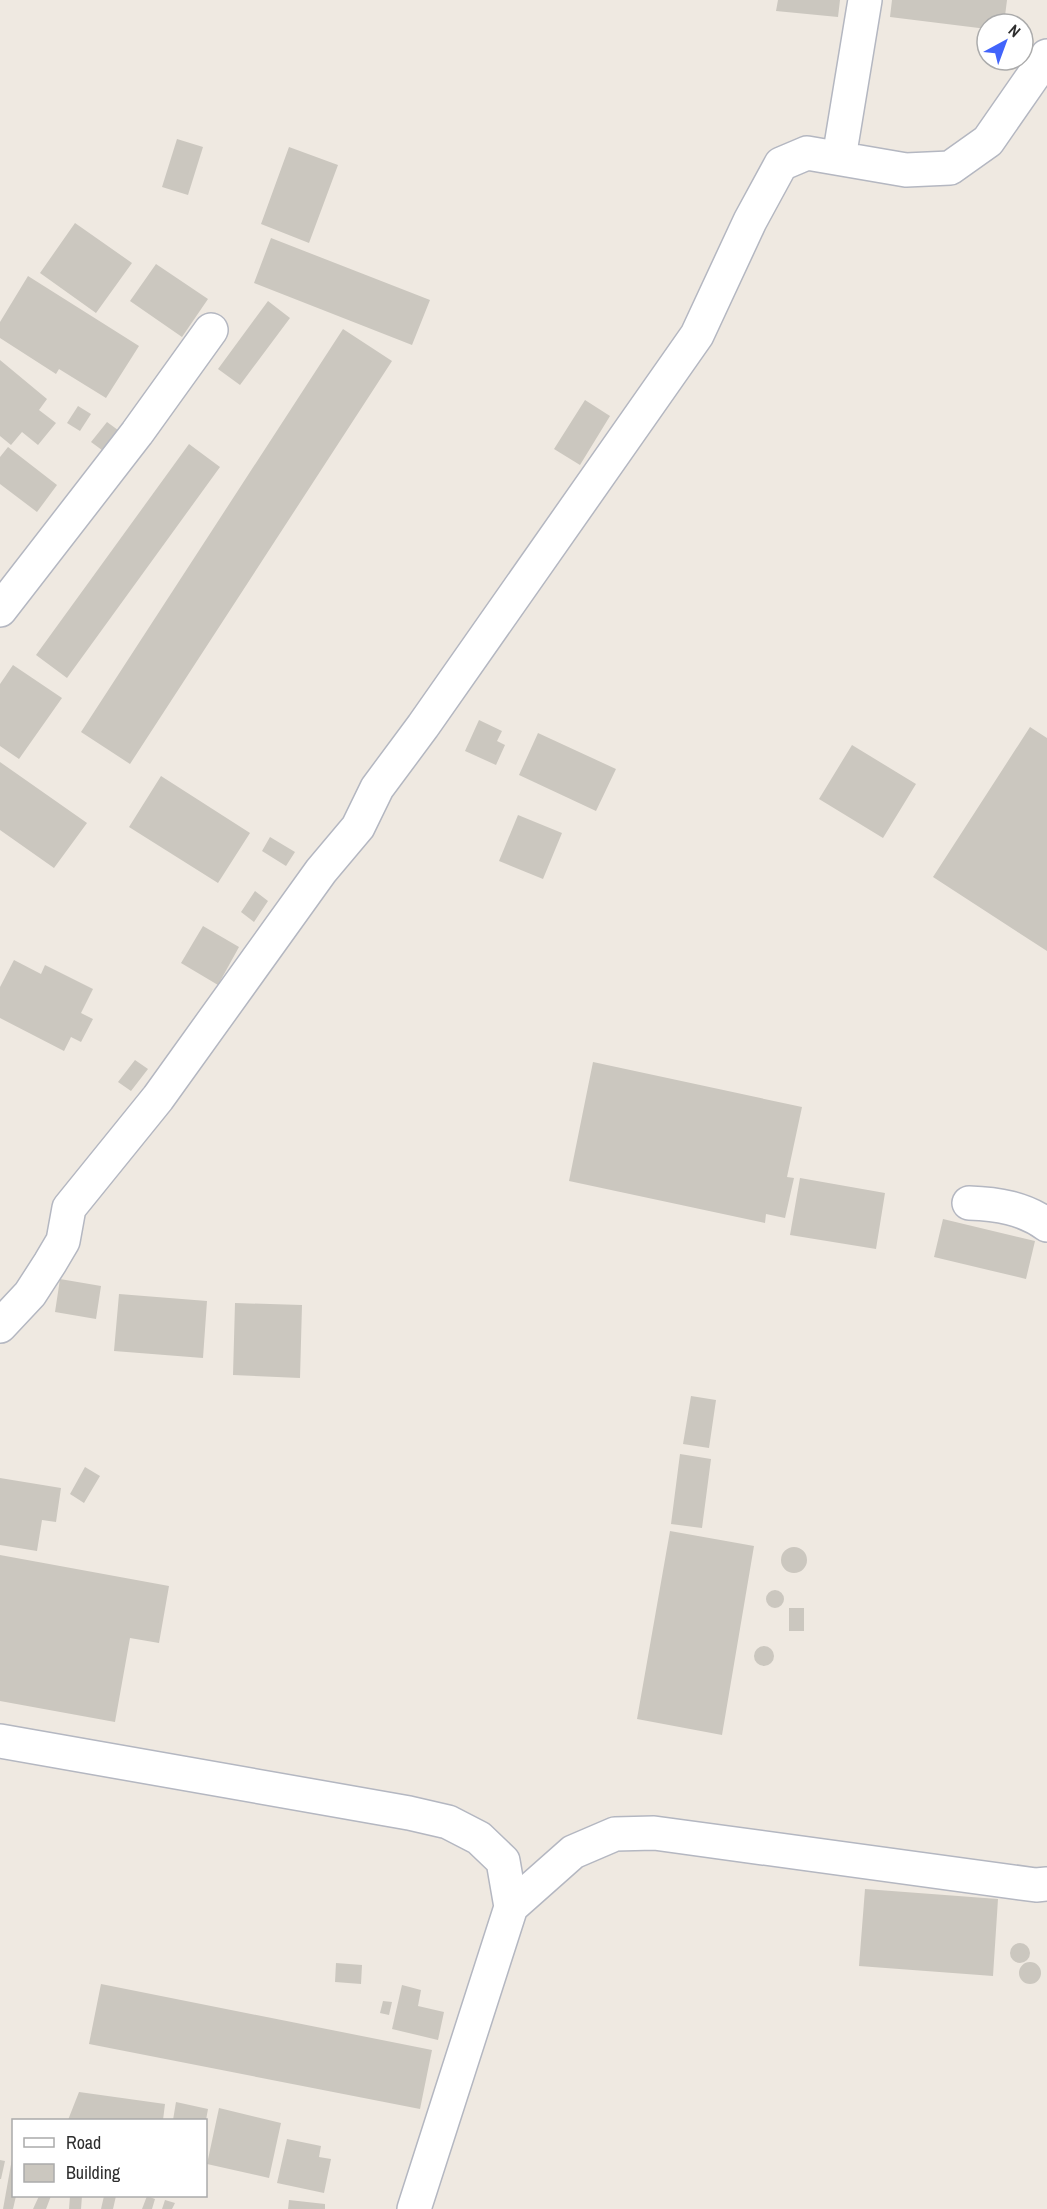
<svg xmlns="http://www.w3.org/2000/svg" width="1047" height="2209" font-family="'Archivo Narrow',sans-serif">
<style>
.building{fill:#cbc7bf}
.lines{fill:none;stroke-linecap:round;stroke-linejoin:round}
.minor-casing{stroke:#b4b7c1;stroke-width:36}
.minor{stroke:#fff;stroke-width:33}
</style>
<rect width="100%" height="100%" fill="#efe9e1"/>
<path class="building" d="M778,0H840L838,17L776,11Z
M892,0H1007L1004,24H987V29L890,17Z
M177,139L203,147L188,195L162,187Z
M289,147L338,165L309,243L261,224Z
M75,223L132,263L96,313L40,273Z
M271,238L430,300L412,345L254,283Z
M156,264L208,299L182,337L130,301Z
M28,276L139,346L106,398L59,369L56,374L0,338V322Z
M268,301L290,318L240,385L218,369Z
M343,329L392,361L130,764L81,732Z
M0,360L47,399L39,410L56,423L38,445L22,432L11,445L0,436Z
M585,400L610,416L580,465L554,449Z
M78,406L91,414L80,431L67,423Z
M107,422L122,433L106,453L91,442Z
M189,444L220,467L67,678L36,655Z
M8,447L57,485L37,512L0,484V457Z
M13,665L62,698L19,759L0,746V684Z
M479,720L502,731L497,741L505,745L496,765L465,751Z
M1030,727L1047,738V951L933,877Z
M538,733L616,769L596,811L519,775Z
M852,745L916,784L883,838L819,799Z
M0,762L87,823L54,868L0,830Z
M161,776L250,833L218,883L129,827Z
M518,815L562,833L543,879L499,861Z
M270,837L295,852L286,866L262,851Z
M255,891L268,901L254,922L241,912Z
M203,926L239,947L218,985L181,963Z
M14,960L41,974L45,965L93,989L81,1013L93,1019L81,1042L71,1037L64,1051L0,1018V987Z
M135,1060L148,1069L131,1091L118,1082Z
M593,1062L802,1107L787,1177L794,1178L785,1218L766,1214L765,1223L569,1181Z
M800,1178L885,1193L876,1249L790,1235Z
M943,1219L1035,1241L1026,1279L934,1257Z
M60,1279L101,1286L96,1319L55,1312Z
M119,1294L207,1301L203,1358L114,1351Z
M235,1303L302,1305L300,1378L233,1375Z
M691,1396L716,1400L709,1448L683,1444Z
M680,1454L711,1459L702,1528L671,1524Z
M85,1467L100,1476L84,1503L70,1494Z
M0,1478L61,1488L56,1522L42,1520L37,1551L0,1545Z
M670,1531L754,1546L722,1735L637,1719Z
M781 1560a13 13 0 1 1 26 0a13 13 0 1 1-26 0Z
M0,1555L169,1586L159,1643L130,1638L115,1722L0,1701Z
M766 1599a9 9 0 1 1 18 0a9 9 0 1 1-18 0Z
M789,1608H804V1631H789Z
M754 1656a10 10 0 1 1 20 0a10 10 0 1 1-20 0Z
M865,1889L998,1899L993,1976L859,1966Z
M1010 1953a10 10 0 1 1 20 0a10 10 0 1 1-20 0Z
M1019 1973a11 11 0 1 1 22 0a11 11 0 1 1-22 0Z
M336,1963L362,1965L361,1984L335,1982Z
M101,1984L432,2050L420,2109L89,2044Z
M402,1985L421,1990L418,2006L444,2012L438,2040L392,2029Z
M383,2001L392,2002L389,2015L380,2013Z
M79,2092L165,2104L163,2120H68Z
M176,2102L208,2109L206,2120H173Z
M219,2108L281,2123L269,2178L207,2164Z
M287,2139L321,2146L319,2157L331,2159L324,2193L277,2183Z
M12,2159L14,2196H16L13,2209H3Z
M0,2160L5,2161L1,2179H0Z
M39,2196H51L46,2209H33Z
M70,2196H82L81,2209H69Z
M104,2196H116L113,2209H101Z
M147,2196L155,2199L152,2209H142Z
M165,2200L175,2203L172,2209H162Z
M289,2200L325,2204V2209H288Z"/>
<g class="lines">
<g class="minor-casing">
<path id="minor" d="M839,158L865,0
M0,610L137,433L211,330
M969,1203C997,1204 1024,1208 1047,1225
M0,1326L30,1294L50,1263L63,1241L69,1208L158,1098L321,871L358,827L377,788L423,726L697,335L750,221L781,164L807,153L906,170L950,168L988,141L1047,56
M0,1741L409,1813L448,1822L479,1838L503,1861L511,1907L414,2209
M511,1907L573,1852L615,1834L654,1833L1036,1885L1047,1884"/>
</g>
<use href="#minor" class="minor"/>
</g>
<rect x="12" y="2119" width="195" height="78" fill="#ffffff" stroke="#ababab" stroke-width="1.5"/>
<rect x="24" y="2138" width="30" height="9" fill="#ffffff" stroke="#ababab" stroke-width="1.5"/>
<text x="66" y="2149" font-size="18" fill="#2e2e2e">Road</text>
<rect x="24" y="2164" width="30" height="18" fill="#cbc7bf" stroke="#ababab" stroke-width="1.5"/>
<text x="66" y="2179" font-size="18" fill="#2e2e2e">Building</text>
<g transform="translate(1005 42) rotate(41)"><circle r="28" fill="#ffffff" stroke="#ababab" stroke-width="1.5"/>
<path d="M0-4.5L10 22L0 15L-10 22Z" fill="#4264fb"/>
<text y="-9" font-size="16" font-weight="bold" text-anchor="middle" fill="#2e2e2e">N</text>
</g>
</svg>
